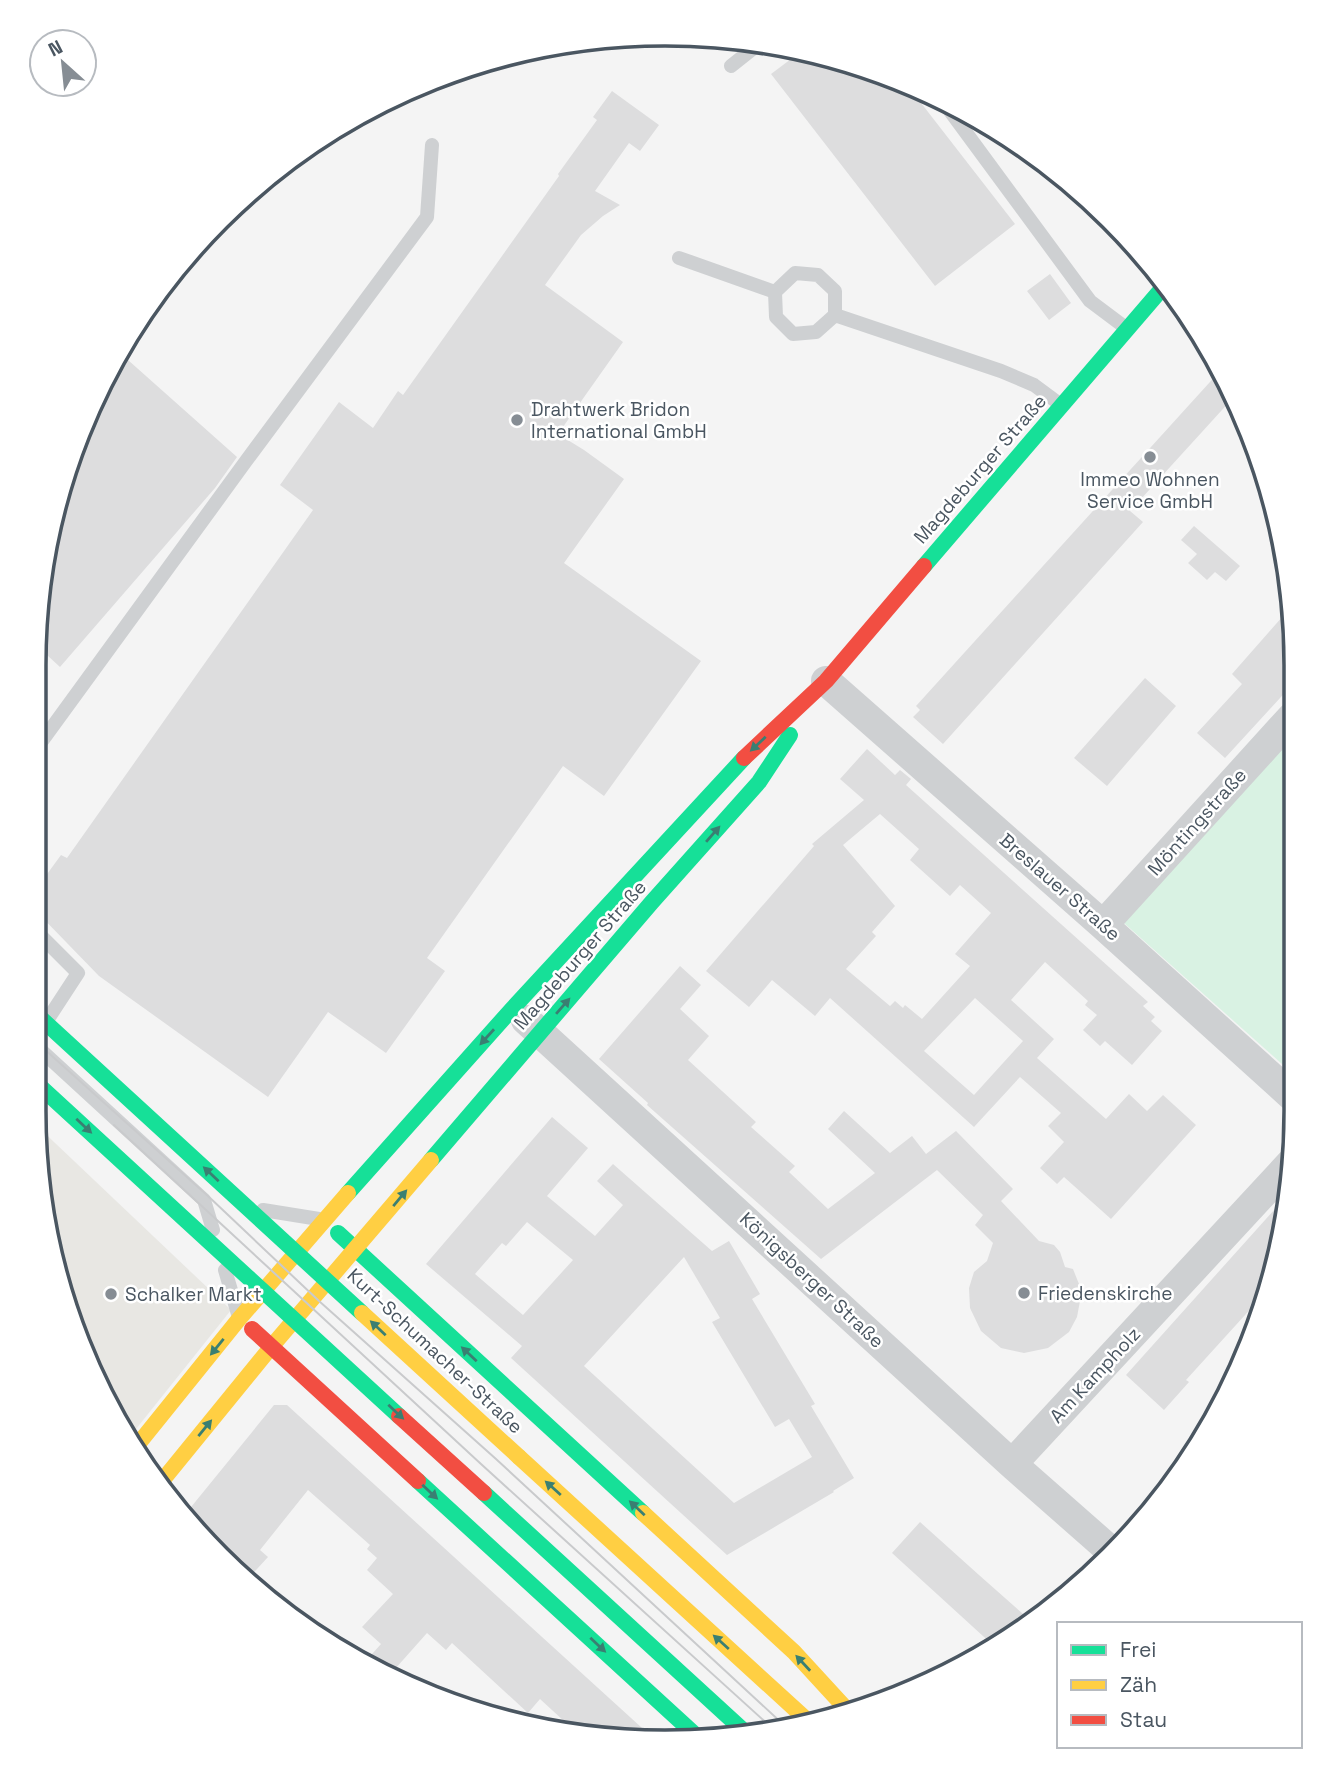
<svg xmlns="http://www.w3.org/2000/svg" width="1330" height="1776" font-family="'Space Grotesk',sans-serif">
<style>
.commercial{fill:#e8e7e3}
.green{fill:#d9f2e3}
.building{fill:#ddddde;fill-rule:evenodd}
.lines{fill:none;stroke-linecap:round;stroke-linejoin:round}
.lane{stroke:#ced0d2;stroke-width:14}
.street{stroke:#ced0d2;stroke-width:30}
.fast{stroke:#16e098;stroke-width:16}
.slow{stroke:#ffcf43;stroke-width:16}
.jam{stroke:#f24e42;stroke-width:16}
.tram{stroke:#c9cacc;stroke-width:2}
.fast-bridge{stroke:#16e098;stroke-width:16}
.slow-bridge{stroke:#ffcf43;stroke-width:16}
.jam-bridge{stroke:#f24e42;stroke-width:16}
.oneway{fill:#3a7f72}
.poi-dot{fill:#868d94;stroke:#fff;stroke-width:2.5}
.labels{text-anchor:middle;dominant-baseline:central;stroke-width:5;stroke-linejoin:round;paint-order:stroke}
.poi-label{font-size:19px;fill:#4a5661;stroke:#fff;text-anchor:start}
.street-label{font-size:19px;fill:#4a5661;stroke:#fff}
.rim{fill:none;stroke:#4a5661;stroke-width:3.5}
</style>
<rect width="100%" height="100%" fill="#f4f4f4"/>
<path class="commercial" d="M35,1124L231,1310L128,1439L118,1427L55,1275Z"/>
<path class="green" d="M503,57L399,94L423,81Z
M1291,738V1072L1124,923Z"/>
<path class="building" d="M803,50L904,81L1015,224L935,286L771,74Z
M612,91L659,125L640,151L629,143L595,191L620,205L603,216L581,235L545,285L623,342L558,434L584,450L624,479L564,563L701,661L604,796L563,766L427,958L445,971L386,1053L328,1012L268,1097L99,976L34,909V892L61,855L67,858L313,510L280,485L339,402L373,428L398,391L403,395L559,176L558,174L597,120L593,117Z
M1050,274L1071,303L1049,320L1027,291Z
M119,352L237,457L215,488L60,667L35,644V624L55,501L99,385Z
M1219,372L1232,399L1130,511L1143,522L943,744L913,717L920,710L916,706Z
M1194,526L1240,566L1226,581L1215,572L1207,580L1188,563L1197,554L1181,540Z
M1291,607V686L1225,758L1197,733L1242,684L1232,674Z
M1145,678L1176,706L1107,786L1074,758Z
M867,749L895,775L900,770L911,779L906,785L1148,1002L1143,1006L1155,1017L1151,1021L1162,1031L1132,1065L1105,1041L1100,1046L1083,1030L1097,1015L1085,1005L1088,1001L1045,962L1011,1000L1054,1039L1037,1058L1106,1119L1129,1094L1147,1111L1163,1095L1196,1125L1111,1219L1064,1177L1057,1184L1040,1168L1064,1142L1048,1126L1061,1113L1020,1077L974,1127L830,998L815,1016L772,980L749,1007L706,971L814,846L812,844L864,800L840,779ZM880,814L919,849L910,860L950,896L960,885L991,913L955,954L970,966L922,1019L905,1005L903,1008L895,1001L890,1006L846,969L876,936L872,932L895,906L843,845ZM975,998L1023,1041L974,1095L924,1051Z
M680,966L701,985L680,1009L709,1036L688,1060L756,1122L751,1127L795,1166L789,1172L828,1209L875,1173L828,1129L844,1111L890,1153L912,1136L926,1154L956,1131L1013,1189L1001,1201L1039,1241L1054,1245L1060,1252L1065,1267L1073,1269L1079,1284L1080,1301L1077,1317L1069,1332L1048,1348L1024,1353L1001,1348L981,1331L970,1308L969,1288L974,1272L987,1261L993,1243L975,1225L983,1215L937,1170L821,1259L647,1105L648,1103L599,1059Z
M552,1117L588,1148L547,1196L595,1236L623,1205L597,1181L613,1164L712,1251L729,1241L760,1294L752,1299L815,1404L811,1406L854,1478L833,1491L834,1492L727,1555L511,1358L522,1346L426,1264ZM527,1222L573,1260L523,1315L475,1274L502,1243L506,1246ZM684,1257L720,1318L712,1322L775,1427L789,1419L812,1457L734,1503L584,1366Z
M1291,1191L1268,1293H1265L1186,1380L1189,1382L1164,1410L1126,1375Z
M274,1405H287L653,1738L577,1733L540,1699L528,1713L452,1643L446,1650L427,1633L387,1678L364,1663L381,1644L362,1627L393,1594L367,1570L377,1558L367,1549L370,1545L308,1490L260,1550L268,1557L245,1582L187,1512Z
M920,1522L979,1575L1032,1622L1016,1636L995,1647L892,1553Z"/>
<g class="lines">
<path class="lane" d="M731,66L760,43
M942,100L1090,301L1126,328
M679,258L775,292
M795,273L818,275L835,291V315L816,332L793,334L776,317L775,292Z
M835,315L1001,371L1034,385L1061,405
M34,752L246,461L427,217L432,145
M34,929L78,973L46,1022
M33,1043L204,1200L213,1230
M263,1210L319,1219
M225,1270L238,1314"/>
<path class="street" d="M826,681L1103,925L1291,1095
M1103,925L1291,718
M526,1020L1012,1464L1112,1552
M1012,1464L1291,1163"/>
<path class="fast" d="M924,566L1166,284
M431,1160L652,902L759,782L790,735
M348,1193L512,1009L744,758
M338,1233L643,1513
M418,1481L702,1741
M484,1493L746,1733"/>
<path class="slow" d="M135,1448L239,1319L348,1193
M519,1457L808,1721
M162,1481L272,1346L431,1160
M643,1513L794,1652L850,1713"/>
<path class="jam" d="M744,758L826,681L924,566
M252,1329L418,1481"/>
<path class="tram" d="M33,1039L208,1196L319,1301L496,1459L785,1726
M114,1125L481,1464L772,1728"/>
<path class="fast-bridge" d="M34,1012L362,1313
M33,1080L399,1416"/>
<path class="slow-bridge" d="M362,1313L519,1457"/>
<path class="jam-bridge" d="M399,1416L484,1493"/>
</g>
<defs><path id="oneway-solid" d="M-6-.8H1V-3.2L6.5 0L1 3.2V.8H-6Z" transform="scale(1.75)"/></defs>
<g class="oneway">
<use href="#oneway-solid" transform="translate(758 744) rotate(137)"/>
<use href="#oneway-solid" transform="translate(713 834) rotate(-49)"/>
<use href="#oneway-solid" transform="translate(563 1006) rotate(-49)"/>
<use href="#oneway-solid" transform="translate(487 1037) rotate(132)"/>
<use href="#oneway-solid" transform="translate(84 1126) rotate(43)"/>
<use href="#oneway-solid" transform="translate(211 1174) rotate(-137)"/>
<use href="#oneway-solid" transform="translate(400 1198) rotate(-50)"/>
<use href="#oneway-solid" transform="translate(378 1328) rotate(-137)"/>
<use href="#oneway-solid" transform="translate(217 1347) rotate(129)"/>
<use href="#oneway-solid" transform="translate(469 1354) rotate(-137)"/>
<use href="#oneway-solid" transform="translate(396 1412) rotate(43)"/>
<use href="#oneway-solid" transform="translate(205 1428) rotate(-51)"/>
<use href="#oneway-solid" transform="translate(553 1488) rotate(-138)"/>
<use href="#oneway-solid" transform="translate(430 1492) rotate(43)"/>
<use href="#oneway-solid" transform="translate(637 1508) rotate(-137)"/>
<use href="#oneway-solid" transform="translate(721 1642) rotate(-138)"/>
<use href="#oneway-solid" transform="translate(598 1645) rotate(43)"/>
<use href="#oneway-solid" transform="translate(803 1663) rotate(-133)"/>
</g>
<g class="poi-dot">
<circle cx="517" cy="420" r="7"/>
<circle cx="1150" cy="457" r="7"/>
<circle cx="1024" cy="1293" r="7"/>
<circle cx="111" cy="1294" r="7"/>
</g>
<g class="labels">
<g class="poi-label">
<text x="531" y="409">Drahtwerk Bridon<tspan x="531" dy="22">International GmbH</tspan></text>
<text x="1150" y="479" text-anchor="middle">Immeo Wohnen<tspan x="1150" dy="22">Service GmbH</tspan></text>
<text x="1038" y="1293">Friedenskirche</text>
<text x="125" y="1294">Schalker Markt</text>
</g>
<g class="street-label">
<text transform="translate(980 469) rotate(-49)">Magdeburger Straße</text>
<text transform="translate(1197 822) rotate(-48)">Möntingstraße</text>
<text transform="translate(1060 887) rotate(41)">Breslauer Straße</text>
<text transform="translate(580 955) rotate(-49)">Magdeburger Straße</text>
<text transform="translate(812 1280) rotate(43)">Königsberger Straße</text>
<text transform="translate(435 1351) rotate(43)">Kurt-Schumacher-Straße</text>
<text transform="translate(1095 1375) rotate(-47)">Am Kampholz</text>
</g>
</g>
<path d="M0 0H1330V1776H0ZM665 46H665A619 619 0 0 1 1284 665V1111A619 619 0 0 1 665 1730H665A619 619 0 0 1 46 1111V665A619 619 0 0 1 665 46Z" fill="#fff" fill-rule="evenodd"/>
<path class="rim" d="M665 46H665A619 619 0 0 1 1284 665V1111A619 619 0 0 1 665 1730H665A619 619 0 0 1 46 1111V665A619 619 0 0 1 665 46Z"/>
<rect x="1057" y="1622" width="245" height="126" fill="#ffffff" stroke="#b7bbc0" stroke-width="2"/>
<rect x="1071" y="1645" width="35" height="10" fill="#16e098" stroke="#b7bbc0" stroke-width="2"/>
<text x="1120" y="1657" font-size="21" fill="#4a5661">Frei</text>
<rect x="1071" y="1680" width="35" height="10" fill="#ffcf43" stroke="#b7bbc0" stroke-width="2"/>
<text x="1120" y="1692" font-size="21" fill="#4a5661">Zäh</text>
<rect x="1071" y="1715" width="35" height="10" fill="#f24e42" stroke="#b7bbc0" stroke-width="2"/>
<text x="1120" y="1727" font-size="21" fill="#4a5661">Stau</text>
<g transform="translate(63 63) rotate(333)"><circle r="33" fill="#ffffff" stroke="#b7bbc0" stroke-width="2"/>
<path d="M0-5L12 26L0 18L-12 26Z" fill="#868d94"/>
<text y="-10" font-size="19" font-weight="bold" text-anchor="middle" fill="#4a5661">N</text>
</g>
</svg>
